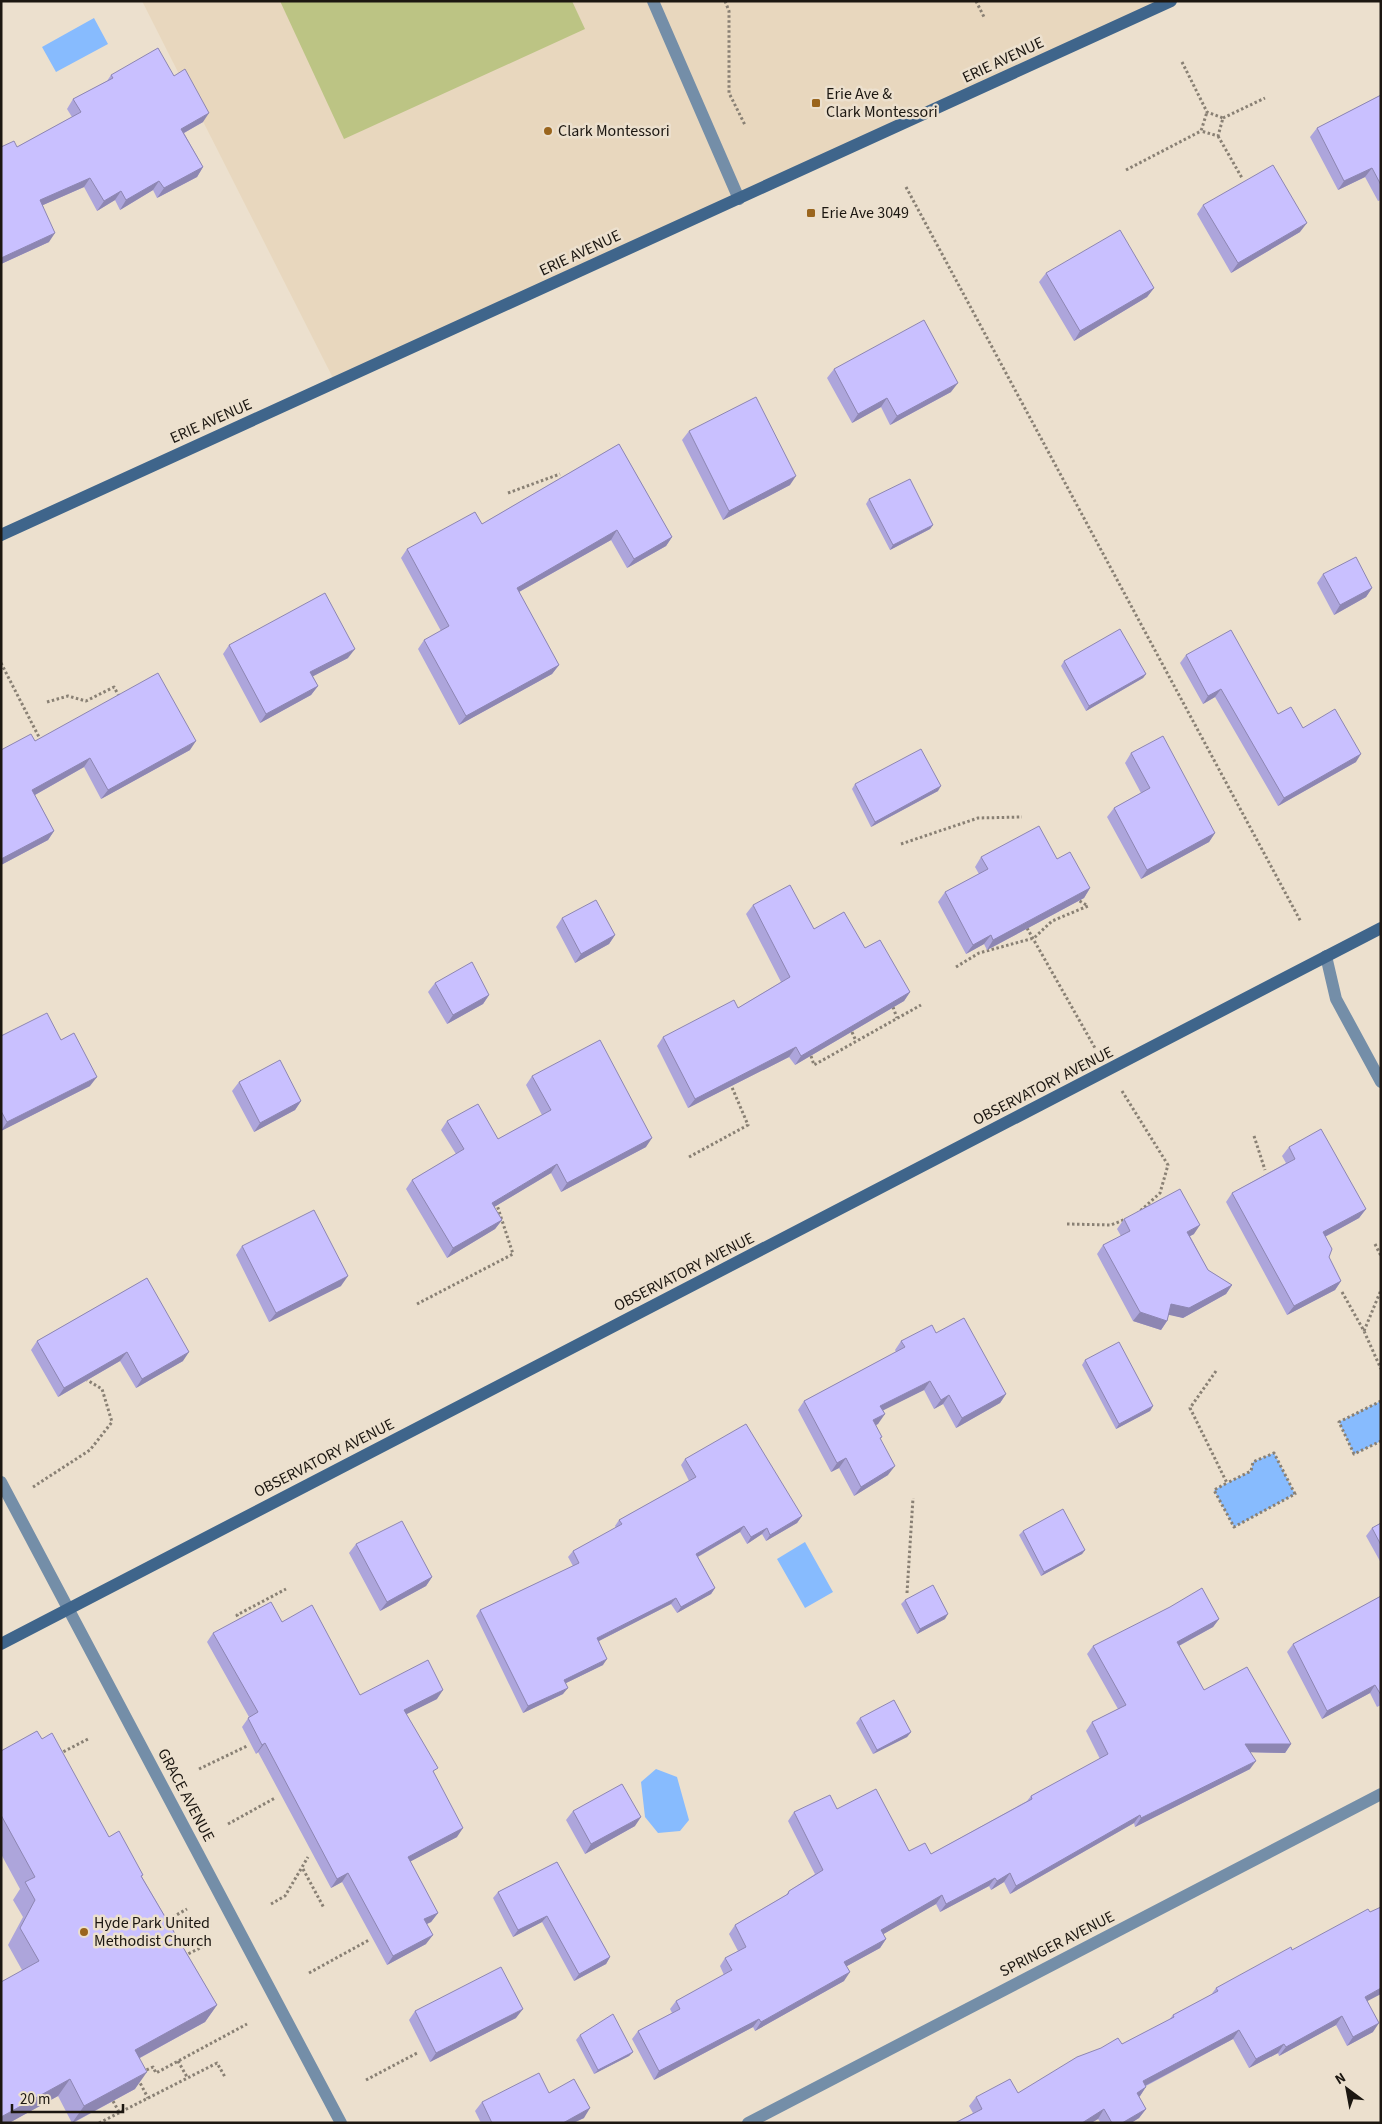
<svg xmlns="http://www.w3.org/2000/svg" width="1382" height="2124" font-family="'Source Sans 3',sans-serif">
<style>
.built{fill:#e8d7be}
.green{fill:#bcc484}
.water{fill:#87bbfe}
.lines{fill:none;stroke-linecap:round;stroke-linejoin:round}
.path{stroke:#898074;stroke-width:3;stroke-dasharray:2.5 2.5;stroke-linecap:butt}
.lane{stroke:#748ea8;stroke-width:12}
.street{stroke:#748ea8;stroke-width:12}
.secondary{stroke:#3f658b;stroke-width:12}
.wall{fill:#ada5db}
.shaded-wall{fill:#8d86b2}
.building{fill:#c9c0ff;stroke:#8d86b2}
.poi-dot{fill:#9a651d;stroke:#ece0ce;stroke-width:2}
.labels{text-anchor:middle;dominant-baseline:central;stroke-width:5;stroke-linejoin:round;paint-order:stroke}
.street-label{font-size:16px;fill:#1c1711;stroke:#ece0ce}
.poi-label{font-size:16px;fill:#1c1711;stroke:#ece0ce;text-anchor:start}
</style>
<rect width="100%" height="100%" fill="#ece0ce"/>
<path class="built" d="M142,1H1171L335,382Z"/>
<path class="green" d="M280,1H572L585,29L344,139Z"/>
<path class="water" d="M94,18L108,44L56,72L42,47Z
M1381,1401V1441L1354,1454L1339,1422Z
M1274,1453L1295,1494L1234,1527L1214,1490L1251,1471L1253,1462Z
M805,1542L833,1592L805,1608L777,1559Z
M656,1769L677,1777L689,1820L680,1831L658,1833L645,1817L641,1782Z"/>
<g class="lines">
<path class="path" d="M725,1L729,11V93L745,125
M976,1L984,17
M1182,62L1207,112L1223,118L1218,136L1201,131L1207,112
M1223,118L1265,98
M1218,136L1242,178
M1126,170L1201,131
M906,187L1301,922
M508,493L560,474
M1,663L41,741
M47,702L68,696L86,701L114,687L120,698
M901,844L978,818L1022,817
M1027,928L1095,1048
M956,967L979,953L1034,938L1052,921L1088,906L1078,900
M893,1007L897,1018
M852,1032L856,1041
M811,1056L814,1065L921,1005
M1122,1091L1168,1165L1160,1193L1138,1213
M1254,1136L1265,1170
M689,1157L748,1125L731,1085
M1067,1224L1111,1225L1126,1219
M1375,1244L1381,1256
M1342,1292L1364,1331L1381,1369
M417,1304L513,1254L497,1205
M1364,1331L1381,1290
M1216,1371L1190,1408L1227,1483L1214,1490L1234,1527L1295,1494L1274,1453L1253,1462L1251,1471L1227,1483
M1381,1401L1339,1422L1354,1454L1381,1441
M33,1487L90,1450L112,1422L102,1389L87,1380
M907,1593L913,1498
M240,1621L237,1615L286,1589
M59,1754L90,1738
M199,1769L247,1746
M228,1824L275,1798
M303,1869L324,1908
M271,1904L285,1896L308,1857
M164,1922L187,1909
M184,1956L206,1945
M309,1973L369,1940
M178,2061L187,2077
M142,2072L153,2067L156,2073L247,2024
M138,2079L148,2098
M366,2080L419,2052
M113,2101L119,2112
M99,2123L217,2063L225,2077"/>
<path class="lane" d="M653,1L739,199
M1326,956L1336,999L1381,1082"/>
<path class="street" d="M1,1482L341,2123
M748,2123L1381,1794"/>
<path class="secondary" d="M1,535L1171,1
M1,1644L1381,928"/>
</g>
<path class="wall" d="M111,75L174,76L203,122L184,133L203,167L197,177L157,198L153,190L120,210L115,200L97,211L84,187L43,205L49,242L1,264V147H17L72,117L67,109L73,99L107,81Z
M1381,95V200L1378,201L1365,177L1338,190L1310,137L1317,128Z
M1203,205L1300,232L1231,273L1197,214Z
M1046,273L1154,288L1147,297L1074,341L1039,282Z
M834,369L951,392L890,425L881,407L852,423L827,378Z
M689,431L790,485L723,520L682,440Z
M619,444L672,537L666,546L627,568L611,540L519,592L559,665L552,674L459,725L418,649L424,640L441,631L401,558L407,549L482,524Z
M869,499L933,525L930,529L890,550L866,504Z
M1323,574L1372,588L1366,597L1334,615L1317,583Z
M229,645L348,658L313,676L318,686L311,695L260,723L223,654Z
M1186,655L1278,714L1303,728L1356,762L1278,806L1215,697L1203,704L1180,663Z
M1064,661L1146,674L1143,678L1086,711L1061,666Z
M35,741L190,750L101,799L84,767L35,795L54,831L48,840L1,865Z
M1131,753L1215,833L1209,842L1141,879L1107,817L1114,808L1141,793L1125,763Z
M855,784L938,791L871,827L852,789Z
M981,857L1057,859L1090,888L1084,898L987,950L984,944L966,954L938,902L945,892L979,874L975,867Z
M753,905L865,948L910,992L904,1001L795,1065L789,1057L688,1108L657,1046L663,1037L738,1008L781,982L746,914Z
M562,918L615,935L609,944L575,963L556,927Z
M435,983L489,995L483,1004L447,1024L428,992Z
M1,1036L61,1040L90,1086L1,1131Z
M532,1076L646,1147L561,1192L551,1173L494,1207L502,1220L495,1229L447,1258L406,1189L412,1180L456,1154L441,1130L447,1121L498,1139L542,1115L526,1085Z
M239,1082L301,1101L295,1110L254,1132L232,1091Z
M1289,1147L1366,1209L1359,1218L1325,1237L1329,1257L1341,1281L1335,1290L1287,1315L1226,1202L1232,1193L1286,1163L1282,1156Z
M1124,1219L1194,1234L1190,1236L1208,1270L1232,1285L1226,1294L1183,1318L1169,1314L1167,1321L1161,1330L1133,1321L1097,1254L1103,1245L1121,1236L1117,1229Z
M242,1246L341,1286L269,1322L236,1255Z
M147,1278L183,1361L136,1388L120,1361L58,1397L31,1350L37,1341Z
M936,1333L1006,1394L1000,1403L956,1428L943,1404L934,1409L924,1390L882,1410L878,1424L876,1425L880,1438L888,1475L854,1496L839,1468L831,1472L798,1410L804,1401L896,1352L895,1350L901,1341Z
M1085,1360L1153,1406L1150,1411L1116,1429L1082,1365Z
M685,1459L802,1516L797,1523L766,1541L762,1534L747,1544L740,1532L698,1557L715,1588L711,1594L677,1613L671,1604L599,1641L603,1665L566,1683L563,1694L523,1713L476,1616L480,1610L573,1566L568,1557L573,1551L616,1528L615,1526L619,1520L689,1481L681,1465Z
M1381,1523V1563L1366,1536L1372,1528Z
M1023,1531L1085,1550L1082,1554L1041,1576L1019,1535Z
M356,1544L432,1577L426,1586L380,1611L349,1553Z
M1381,1596V1705L1377,1707L1370,1693L1322,1719L1287,1652L1293,1644Z
M905,1600L945,1619L917,1634L901,1604Z
M1219,1619L1213,1627L1179,1646L1204,1690L1291,1744L1285,1753L1250,1752V1769L1135,1827L1134,1823L1010,1894L1004,1882L991,1890L989,1886L940,1912L936,1904L883,1934L886,1939L880,1948L847,1966L844,1981L755,2031L753,2027L654,2080L632,2039L638,2031L672,2013L670,2009L676,2001L724,1975L720,1966L725,1958L738,1951L729,1934L735,1925L786,1895L789,1891L815,1874L788,1821L794,1812L837,1809L909,1851L931,1854L1027,1801L1031,1796L1100,1759L1086,1731L1092,1722L1118,1709L1087,1654L1093,1646Z
M282,1622L360,1695L437,1699L406,1714L434,1773L457,1837L410,1861L438,1913L431,1922L427,1924L426,1944L387,1965L342,1882L331,1888L258,1752L256,1754L242,1727L249,1717L207,1642L213,1633Z
M860,1718L911,1732L907,1737L873,1754L856,1723Z
M42,1739L109,1837L142,1877L217,2005L205,2022L140,2058L135,2089L73,2123H72L58,2096L9,2123H1L22,1970L8,1945L23,1917L13,1900L20,1889L1,1854V1751Z
M573,1811L635,1826L585,1854L566,1820Z
M557,1862L610,1957L606,1964L574,1981L542,1922L513,1937L493,1898L498,1892Z
M1292,1950L1367,2001L1373,2032L1347,2046L1336,2025L1279,2056L1278,2053L1249,2068L1233,2039L1146,2086L1140,2096L1139,2097L1146,2109L1139,2118L1131,2123H1101L1098,2119L1091,2123H955L973,2113L969,2106L976,2097L1018,2093L1122,2044L1169,2020L1173,2015L1211,1995L1216,1988Z
M415,2011L516,2018L430,2062L409,2020Z
M580,2035L633,2052L629,2056L594,2074L576,2040Z
M482,2102L584,2118L573,2123H481L475,2111Z"/>
<path class="shaded-wall" d="M209,113L203,122L175,138L181,129Z
M203,167L197,177L157,198L164,188Z
M1372,168L1365,177L1338,190L1344,181Z
M90,178L84,187L34,209L40,200Z
M159,181L153,190L120,210L126,200Z
M121,191L115,200L97,211L104,201Z
M1307,223L1300,232L1231,273L1238,263Z
M55,233L49,242L1,264V258Z
M1154,288L1147,297L1074,341L1080,331Z
M958,383L951,392L890,425L897,416Z
M887,398L881,407L852,423L858,414Z
M796,476L790,485L723,520L729,511Z
M933,525L930,529L890,550L893,545Z
M617,530L611,540L510,597L517,588Z
M672,537L666,546L627,568L634,559Z
M1372,588L1366,597L1334,615L1340,605Z
M355,649L348,658L304,681L310,672Z
M559,665L552,674L459,725L466,716Z
M1146,674L1143,678L1086,711L1089,706Z
M318,686L311,695L260,723L266,714Z
M1221,689L1215,697L1203,704L1208,696Z
M196,741L190,750L101,799L108,790Z
M1361,754L1356,762L1278,806L1284,798Z
M90,758L84,767L26,800L32,790Z
M941,786L938,791L871,827L875,822Z
M54,831L48,840L1,865V859Z
M1215,833L1209,842L1141,879L1147,870Z
M1090,888L1084,898L987,950L993,940Z
M615,935L609,944L575,963L581,954Z
M991,935L984,944L966,954L973,945Z
M910,992L904,1001L795,1065L801,1056Z
M489,995L483,1004L447,1024L453,1015Z
M796,1047L789,1057L688,1108L695,1099Z
M97,1077L90,1086L1,1131L7,1122Z
M301,1101L295,1110L254,1132L260,1123Z
M652,1138L646,1147L561,1192L567,1183Z
M557,1164L551,1173L486,1212L492,1203Z
M1366,1209L1359,1218L1317,1241L1323,1232Z
M502,1220L495,1229L447,1258L453,1248Z
M1200,1225L1194,1234L1181,1241L1187,1232Z
M348,1276L341,1286L269,1322L276,1313Z
M1341,1281L1335,1290L1287,1315L1294,1306Z
M1232,1285L1226,1294L1183,1318L1165,1314L1171,1304Z
M1140,1312L1167,1321L1161,1330L1133,1321Z
M127,1352L120,1361L58,1397L64,1388Z
M189,1352L183,1361L136,1388L142,1379Z
M930,1381L924,1390L874,1415L880,1406Z
M1006,1394L1000,1403L956,1428L962,1418Z
M949,1395L943,1404L934,1409L941,1400Z
M1153,1406L1150,1411L1116,1429L1119,1424Z
M885,1414L878,1424L867,1429L873,1420Z
M846,1458L839,1468L831,1472L837,1463Z
M895,1466L888,1475L854,1496L861,1487Z
M802,1516L797,1523L766,1541L770,1535Z
M744,1526L740,1532L692,1560L696,1554Z
M767,1528L762,1534L747,1544L751,1537Z
M1085,1550L1082,1554L1041,1576L1044,1572Z
M432,1577L426,1586L380,1611L387,1602Z
M715,1588L711,1594L677,1613L681,1607Z
M676,1598L671,1604L593,1644L597,1638Z
M948,1614L945,1619L917,1634L920,1629Z
M1219,1619L1213,1627L1171,1650L1177,1642Z
M607,1659L603,1665L560,1686L564,1680Z
M1375,1685L1370,1693L1322,1719L1327,1711Z
M568,1688L563,1694L523,1713L528,1706Z
M443,1690L437,1699L397,1719L404,1710Z
M911,1732L907,1737L873,1754L877,1750Z
M265,1743L258,1752L256,1754L262,1745Z
M1245,1744H1291L1285,1753L1239,1752Z
M1256,1761L1250,1769L1135,1827L1141,1818Z
M1140,1815L1134,1823L1010,1894L1016,1886Z
M641,1817L635,1826L585,1854L591,1844Z
M463,1828L457,1837L402,1866L408,1857Z
M348,1873L342,1882L331,1888L337,1879Z
M1010,1873L1004,1882L991,1890L997,1881Z
M995,1878L989,1886L940,1912L946,1904Z
M942,1895L936,1904L875,1939L881,1930Z
M438,1913L431,1922L418,1928L424,1919Z
M547,1916L542,1922L513,1937L518,1930Z
M433,1935L426,1944L387,1965L393,1956Z
M886,1939L880,1948L838,1971L844,1962Z
M610,1957L606,1964L574,1981L579,1974Z
M850,1972L844,1981L755,2031L761,2022Z
M1381,1988V1994L1358,2006L1365,1997Z
M217,2005L205,2022L123,2067L135,2050Z
M523,2009L516,2018L430,2062L436,2053Z
M1342,2016L1336,2025L1279,2056L1286,2047Z
M759,2019L753,2027L654,2080L659,2071Z
M1379,2023L1373,2032L1347,2046L1353,2037Z
M1239,2030L1233,2039L1137,2090L1143,2081Z
M1284,2044L1278,2053L1249,2068L1256,2059Z
M633,2052L629,2056L594,2074L598,2070Z
M147,2072L135,2089L72,2123L84,2106Z
M70,2079L58,2096L9,2123H1V2117Z
M1146,2087L1140,2096L1130,2102L1137,2093Z
M590,2108L584,2118L573,2123H562Z
M1104,2109L1098,2119L1091,2123H1082Z
M1146,2109L1139,2118L1131,2123H1122Z"/>
<path class="building" d="M158,48L174,76L185,69L209,113L181,129L203,167L164,188L159,181L126,200L121,191L104,201L90,178L40,200L55,233L1,258V147L14,141L17,147L81,112L73,99L113,78L111,75Z
M1381,95V185L1372,168L1344,181L1317,128Z
M1273,165L1307,223L1238,263L1203,205Z
M1120,230L1154,288L1080,331L1046,273Z
M924,320L958,383L897,416L887,398L858,414L834,369Z
M756,397L796,476L729,511L689,431Z
M619,444L672,537L634,559L617,530L517,588L559,665L466,716L424,640L449,626L407,549L475,512L482,524Z
M910,479L933,525L893,545L869,499Z
M1356,557L1372,588L1340,605L1323,574Z
M325,593L355,649L310,672L318,686L266,714L229,645Z
M1120,629L1146,674L1089,706L1064,661Z
M1231,630L1278,714L1291,707L1303,728L1335,709L1361,754L1284,798L1221,689L1208,696L1186,655Z
M158,673L196,741L108,790L90,758L32,790L54,831L1,859V750L31,734L35,741Z
M1163,736L1215,833L1147,870L1114,808L1150,788L1131,753Z
M921,749L941,786L875,822L855,784Z
M1039,826L1057,859L1070,852L1090,888L993,940L991,935L973,945L945,892L988,869L981,857Z
M790,885L814,929L844,912L865,948L880,940L910,992L801,1056L796,1047L695,1099L663,1037L734,1000L738,1008L790,977L753,905Z
M596,900L615,935L581,954L562,918Z
M472,962L489,995L453,1015L435,983Z
M47,1013L61,1040L74,1033L97,1077L7,1122L1,1111V1036Z
M600,1040L652,1138L567,1183L557,1164L492,1203L502,1220L453,1248L412,1180L464,1149L447,1121L478,1104L498,1139L551,1110L532,1076Z
M280,1060L301,1101L260,1123L239,1082Z
M1321,1129L1366,1209L1323,1232L1332,1249L1329,1257L1341,1281L1294,1306L1232,1193L1295,1159L1289,1147Z
M1180,1189L1200,1225L1187,1232L1208,1270L1232,1285L1189,1308L1171,1304L1167,1321L1140,1312L1103,1245L1130,1231L1124,1219Z
M314,1210L348,1276L276,1313L242,1246Z
M147,1278L189,1352L142,1379L127,1352L64,1388L37,1341Z
M964,1318L1006,1394L962,1418L949,1395L941,1400L930,1381L880,1406L885,1414L873,1420L882,1437L880,1438L895,1466L861,1487L846,1458L837,1463L804,1401L905,1347L901,1341L932,1325L936,1333Z
M1119,1342L1153,1406L1119,1424L1085,1360Z
M746,1424L802,1516L770,1535L767,1528L751,1537L744,1526L696,1554L715,1588L681,1607L676,1598L597,1638L607,1659L564,1680L568,1688L528,1706L480,1610L579,1563L573,1551L622,1524L619,1520L696,1477L685,1459Z
M1063,1509L1085,1550L1044,1572L1023,1531Z
M402,1521L432,1577L387,1602L356,1544Z
M1381,1523V1545L1372,1528Z
M933,1585L948,1614L920,1629L905,1600Z
M1202,1588L1219,1619L1177,1642L1204,1690L1247,1667L1291,1744H1245L1256,1761L1141,1818L1140,1815L1016,1886L1010,1873L997,1881L995,1878L946,1904L942,1895L881,1930L886,1939L844,1962L850,1972L761,2022L759,2019L659,2071L638,2031L680,2009L676,2001L732,1970L725,1958L746,1947L735,1925L788,1894L789,1891L823,1870L794,1812L830,1795L837,1809L876,1789L909,1851L925,1843L931,1854L1032,1799L1031,1796L1108,1754L1092,1722L1126,1705L1093,1646L1170,1607Z
M1381,1596V1695L1375,1685L1327,1711L1293,1644Z
M271,1602L282,1622L312,1605L360,1695L428,1660L443,1690L404,1710L438,1768L433,1771L463,1828L408,1857L438,1913L424,1919L433,1935L393,1956L348,1873L337,1879L265,1743L262,1745L248,1718L258,1712L213,1633Z
M894,1700L911,1732L877,1750L860,1718Z
M37,1731L42,1739L52,1733L109,1837L119,1831L143,1875L141,1876L217,2005L135,2050L147,2072L84,2106L70,2079L1,2117V1982L39,1961L20,1928L35,1900L25,1882L35,1877L1,1815V1751Z
M622,1784L641,1817L591,1844L573,1811Z
M557,1862L610,1957L579,1974L547,1916L518,1930L498,1892Z
M1381,1907V1988L1365,1997L1379,2023L1353,2037L1342,2016L1286,2047L1284,2044L1256,2059L1239,2030L1143,2081L1146,2087L1137,2093L1146,2109L1122,2123H1112L1104,2109L1082,2123H955L982,2109L976,2097L1010,2079L1018,2093L1077,2057L1101,2048L1118,2038L1122,2044L1174,2017L1173,2015L1218,1991L1216,1988L1291,1947L1292,1950L1368,1909L1370,1912Z
M501,1967L523,2009L436,2053L415,2011Z
M613,2014L633,2052L598,2070L580,2035Z
M539,2073L549,2093L574,2079L590,2108L563,2123H492L482,2102Z"/>
<g class="poi-dot">
<rect x="811" y="98" width="10" height="10" rx="2.5"/>
<circle cx="548" cy="131" r="5"/>
<rect x="806" y="208" width="10" height="10" rx="2.5"/>
<circle cx="84" cy="1932" r="5"/>
</g>
<g class="labels">
<g class="street-label">
<text transform="translate(1003 60) rotate(-25)">ERIE AVENUE</text>
<text transform="translate(580 253) rotate(-25)">ERIE AVENUE</text>
<text transform="translate(211 421) rotate(-24)">ERIE AVENUE</text>
<text transform="translate(1043 1086) rotate(-27)">OBSERVATORY AVENUE</text>
<text transform="translate(684 1272) rotate(-27)">OBSERVATORY AVENUE</text>
<text transform="translate(324 1458) rotate(-27)">OBSERVATORY AVENUE</text>
<text transform="translate(186 1795) rotate(62)">GRACE AVENUE</text>
<text transform="translate(1057 1944) rotate(-27)">SPRINGER AVENUE</text>
</g>
<g class="poi-label">
<text x="826" y="94">Erie Ave &amp;<tspan x="826" dy="18">Clark Montessori</tspan></text>
<text x="558" y="131">Clark Montessori</text>
<text x="821" y="213">Erie Ave 3049</text>
<text x="94" y="1923">Hyde Park United<tspan x="94" dy="18">Methodist Church</tspan></text>
</g>
</g>
<rect width="1382" height="2124" fill="none" stroke="#1c1711" stroke-width="5"/>
<g transform="translate(1347 2089) rotate(328)" stroke="#ece0ce" stroke-width="4" paint-order="stroke">
<path d="M0-4L9 19L0 12L-9 19Z" fill="#1c1711"/>
<text y="-8" font-size="14" font-weight="bold" text-anchor="middle" fill="#1c1711">N</text>
</g>
<path d="M12 2104v8h111v-8" fill="none" stroke="#1c1711" stroke-width="2.5"/>
<text x="20" y="2104" font-size="15" fill="#1c1711" stroke="#ece0ce" stroke-width="4" paint-order="stroke">20 m</text>
</svg>
